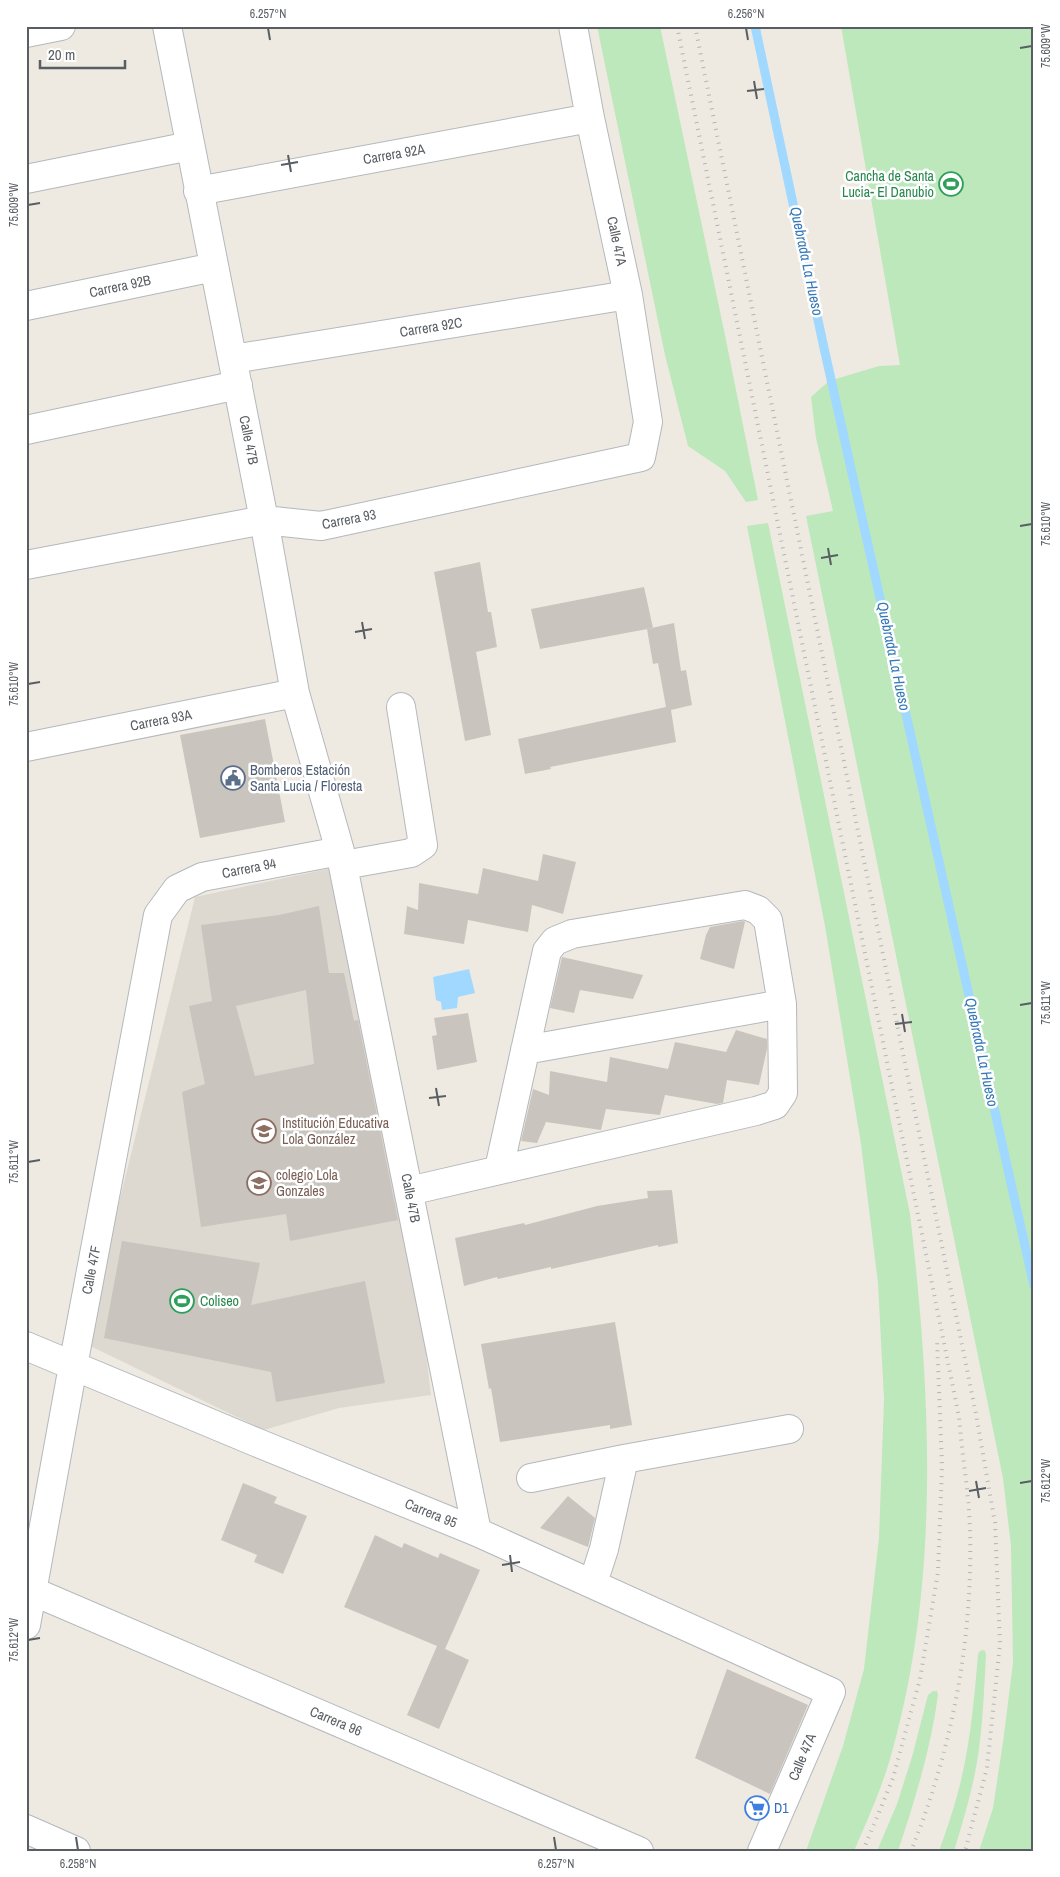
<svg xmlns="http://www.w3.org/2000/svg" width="1060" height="1877" font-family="'Archivo Narrow',sans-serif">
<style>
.education{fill:#ddd9d0}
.green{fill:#bce8bb}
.water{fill:#a0d8ff}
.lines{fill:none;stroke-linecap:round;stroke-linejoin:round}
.stream{stroke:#a0d8ff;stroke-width:9}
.building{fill:#c9c5be;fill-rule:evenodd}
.street-casing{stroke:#b4b8bd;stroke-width:30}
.street{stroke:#fff;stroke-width:28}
.rail{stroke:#b3b4b4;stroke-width:4;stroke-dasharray:1 6;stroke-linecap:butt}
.ticks{fill:none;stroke:#595e63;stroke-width:2}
.labels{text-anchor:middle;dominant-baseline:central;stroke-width:5;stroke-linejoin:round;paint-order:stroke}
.street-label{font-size:14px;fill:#595e63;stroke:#fff}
.leisure-label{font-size:14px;fill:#27864d;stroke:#fff;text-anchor:end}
.service-label{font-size:14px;fill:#4e5e75;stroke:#fff;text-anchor:start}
.education-label{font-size:14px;fill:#785e54;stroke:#fff;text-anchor:start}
.shop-label{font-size:14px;fill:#366cbe;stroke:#fff;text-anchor:start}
.water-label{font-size:15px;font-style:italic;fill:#3679b8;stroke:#fff}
.neatline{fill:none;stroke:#595e63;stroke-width:2}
.ticks-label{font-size:12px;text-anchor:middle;fill:#595e63}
</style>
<rect width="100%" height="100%" fill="#eeeae1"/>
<path class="education" d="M337,867L412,1238L431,1395L339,1408L264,1430L84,1343L195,897Z"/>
<path class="green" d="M597,26H660L726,340L758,500L746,502L725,471L688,446L665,355Z
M841,26H1034V1851H979L993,1808L1003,1742L1013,1663L1011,1546L1003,1478L806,516L833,511L816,438L811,397L829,381L879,366L900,365Z
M768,523L910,1214C931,1394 941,1583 890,1759C881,1790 867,1821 854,1851H806L843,1746L864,1669L879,1538L884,1399L878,1283L861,1144L825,926L747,526Z
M982,1650L985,1651L986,1655C984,1690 983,1726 977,1762C972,1792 963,1821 954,1851H939C946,1831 953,1812 958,1792C970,1748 974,1701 978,1655L979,1652Z
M933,1691H937L938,1695C931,1748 915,1800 898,1851H877L897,1804L912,1757L928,1695Z"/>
<path class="water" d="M469,969L475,993L458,997L457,1008L442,1010L441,1002L436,1000L433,977Z"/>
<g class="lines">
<path class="stream" d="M755,26L824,348L1034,1286"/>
</g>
<path class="building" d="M480,562L488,612H491L497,647L476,652L491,735L465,741L434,572Z
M644,587L653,628L540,649L531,609Z
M674,623L681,671L686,670L692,705L671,710L676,742L550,767L551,769L525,774L518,739L666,707L658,663L653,664L647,629Z
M265,719L285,822L200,838L180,735Z
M543,854L576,862L563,914L532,905L528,932L468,920L464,944L404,934L407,906L418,910L419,883L478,894L483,868L538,881Z
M319,906L329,973H344L354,1021L358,1020L398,1220L290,1241L286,1214L201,1227L182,1092L205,1084L189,1006L212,1001L201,925L279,915ZM306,990L314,1064L255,1076L236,1006Z
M743,921L745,922L734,969L700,959L706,935L710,927Z
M562,957L643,975L633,999L580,990L574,1013L550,1008Z
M468,1013L477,1062L437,1070L432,1036L437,1035L434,1018Z
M736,1030L767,1039V1049L759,1085L727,1080L723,1103L717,1104L665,1095L660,1115L606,1109L601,1130L546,1122L537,1143L521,1141L533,1089L549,1095L550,1071L607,1082L610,1057L668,1069L675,1042L726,1052Z
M672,1190L678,1243L658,1247V1245L551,1269V1267L498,1279L497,1277L464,1286L455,1238L524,1223L525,1225L597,1206L648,1198L647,1191Z
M122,1241L260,1263L251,1305L365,1281L385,1383L276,1402L271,1372L104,1338Z
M615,1322L632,1425L610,1429V1425L500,1442L491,1388L489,1389L481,1344Z
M243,1483L277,1497L274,1503L307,1516L283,1574L254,1562L257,1555L221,1540Z
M568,1496L595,1518L588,1547L540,1528Z
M375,1535L402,1548L404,1543L438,1558L440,1553L480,1570L445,1649L443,1648L469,1660L439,1729L407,1715L437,1646L344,1607Z
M727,1669L808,1705L770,1794L695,1758Z"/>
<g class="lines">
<g class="street-casing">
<path id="street" d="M167,26L264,520L295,693L340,851
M26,33L61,26
M26,179L190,146
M198,191L590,118
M26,306L214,267
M233,359L628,295
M26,430L238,385
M26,565L264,520L321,526L641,457L648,422L628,295L590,118L573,26
M26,747L295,693
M344,865L411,853L423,845L401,707
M525,1050L782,1004
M409,1191L756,1111L775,1105L783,1093L782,1004L768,920L758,910L745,905L572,934L555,941L547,951L499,1169
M26,1346L258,1443L477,1532L831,1692L762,1851
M531,1478L624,1459
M593,1583L604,1549L624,1459L789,1429
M32,1591L639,1851
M26,1625L73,1366L158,915L177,889L202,877L340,851L477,1532
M26,1829L76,1851"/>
</g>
<use href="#street" class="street"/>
<path class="rail" d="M677,26L959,1417C962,1455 969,1493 970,1531C973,1639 952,1750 911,1851
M695,26L976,1414L995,1523L1000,1644L987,1768L965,1851
M863,1851L893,1778L920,1679L938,1572L942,1466L937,1340"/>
</g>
<path class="ticks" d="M268,28L270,40M746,28L748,40M1020,48L1032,46M754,81L757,99M747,91L764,89M288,155L291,172M281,165L298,162M28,205L40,203M1020,526L1032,524M828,548L831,565M821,558L838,555M362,622L365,639M355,632L372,629M28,684L40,682M1020,1005L1032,1003M902,1014L905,1032M895,1024L912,1022M436,1088L439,1106M429,1098L446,1096M28,1162L40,1160M976,1481L979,1498M1020,1483L1032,1481M969,1491L986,1488M510,1555L512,1572M502,1565L520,1562M28,1640L40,1638M76,1837L78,1850M554,1837L556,1850"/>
<defs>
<g id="stadium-ring" transform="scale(1.25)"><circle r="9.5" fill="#fff" stroke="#2e9e5b" stroke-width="1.5"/><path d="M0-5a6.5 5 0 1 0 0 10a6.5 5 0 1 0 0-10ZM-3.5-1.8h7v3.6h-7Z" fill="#2e9e5b"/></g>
<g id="civic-ring" transform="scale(1.25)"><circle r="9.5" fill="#fff" stroke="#5c6f8a" stroke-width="1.5"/><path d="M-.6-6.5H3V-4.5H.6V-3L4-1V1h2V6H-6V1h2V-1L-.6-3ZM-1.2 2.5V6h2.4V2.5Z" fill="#5c6f8a"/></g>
<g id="university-ring" transform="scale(1.25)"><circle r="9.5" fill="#fff" stroke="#8d6e63" stroke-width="1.5"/><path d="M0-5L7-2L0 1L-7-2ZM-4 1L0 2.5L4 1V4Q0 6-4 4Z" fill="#8d6e63"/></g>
<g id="school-ring" transform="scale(1.25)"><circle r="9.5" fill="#fff" stroke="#8d6e63" stroke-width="1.5"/><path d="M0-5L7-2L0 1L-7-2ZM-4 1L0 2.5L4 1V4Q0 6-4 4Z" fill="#8d6e63"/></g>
<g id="supermarket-ring" transform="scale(1.25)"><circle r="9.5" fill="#fff" stroke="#3f7fe0" stroke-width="1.5"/><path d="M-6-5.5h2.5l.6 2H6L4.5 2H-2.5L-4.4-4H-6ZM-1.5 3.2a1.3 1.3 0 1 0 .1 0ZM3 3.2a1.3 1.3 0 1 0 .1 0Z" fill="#3f7fe0"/></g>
</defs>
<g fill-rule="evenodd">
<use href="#stadium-ring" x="951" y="184"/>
<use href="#civic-ring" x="233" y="778"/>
<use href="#university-ring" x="264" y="1131"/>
<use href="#school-ring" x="259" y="1183"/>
<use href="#stadium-ring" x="182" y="1301"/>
<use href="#supermarket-ring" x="757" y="1808"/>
</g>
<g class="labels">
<g class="street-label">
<text transform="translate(394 154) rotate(-10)">Carrera 92A</text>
<text transform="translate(617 241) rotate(78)">Calle 47A</text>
<text transform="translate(120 286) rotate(-12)">Carrera 92B</text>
<text transform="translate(431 327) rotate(-9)">Carrera 92C</text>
<text transform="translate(249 440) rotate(79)">Calle 47B</text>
<text transform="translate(349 519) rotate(-11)">Carrera 93</text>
<text transform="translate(161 720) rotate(-11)">Carrera 93A</text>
<text transform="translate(249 868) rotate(-11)">Carrera 94</text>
<text transform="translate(411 1198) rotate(79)">Calle 47B</text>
<text transform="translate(91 1270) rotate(-79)">Calle 47F</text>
<text transform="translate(431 1513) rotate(22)">Carrera 95</text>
<text transform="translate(336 1721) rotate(23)">Carrera 96</text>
<text transform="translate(802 1757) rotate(-67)">Calle 47A</text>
</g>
<g class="leisure-label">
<text x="934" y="176">Cancha de Santa<tspan x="934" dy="16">Lucia- El Danubio</tspan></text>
<text x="200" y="1301" text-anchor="start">Coliseo</text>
</g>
<g class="service-label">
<text x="250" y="770">Bomberos Estación<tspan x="250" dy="16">Santa Lucia / Floresta</tspan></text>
</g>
<g class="education-label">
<text x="282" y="1123">Institución Educativa<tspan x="282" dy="16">Lola González</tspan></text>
<text x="276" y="1175">colegio Lola<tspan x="276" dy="16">Gonzales</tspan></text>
</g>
<g class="shop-label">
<text x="774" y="1808">D1</text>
</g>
<g class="water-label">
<text transform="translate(807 261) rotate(78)">Quebrada La Hueso</text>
<text transform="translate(894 656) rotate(78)">Quebrada La Hueso</text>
<text transform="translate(982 1052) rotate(78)">Quebrada La Hueso</text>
</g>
</g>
<rect width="1060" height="1877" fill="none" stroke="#ffffff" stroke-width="55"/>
<path d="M40 60v8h85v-8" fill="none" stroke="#595e63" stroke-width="2.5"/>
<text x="48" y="60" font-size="15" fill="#595e63" stroke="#ffffff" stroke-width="4" paint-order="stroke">20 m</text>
<rect x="28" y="28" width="1004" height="1822" class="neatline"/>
<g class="ticks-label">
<text x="268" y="18">6.257°N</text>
<text x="746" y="18">6.256°N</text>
<text transform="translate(1046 46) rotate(-90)" y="4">75.609°W</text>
<text transform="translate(14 205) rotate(-90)" y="4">75.609°W</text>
<text transform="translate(1046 524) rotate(-90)" y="4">75.610°W</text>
<text transform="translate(14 684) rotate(-90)" y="4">75.610°W</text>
<text transform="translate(1046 1003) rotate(-90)" y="4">75.611°W</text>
<text transform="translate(14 1162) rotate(-90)" y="4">75.611°W</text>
<text transform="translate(1046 1481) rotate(-90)" y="4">75.612°W</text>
<text transform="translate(14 1640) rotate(-90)" y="4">75.612°W</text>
<text x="78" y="1868">6.258°N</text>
<text x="556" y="1868">6.257°N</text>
</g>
</svg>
